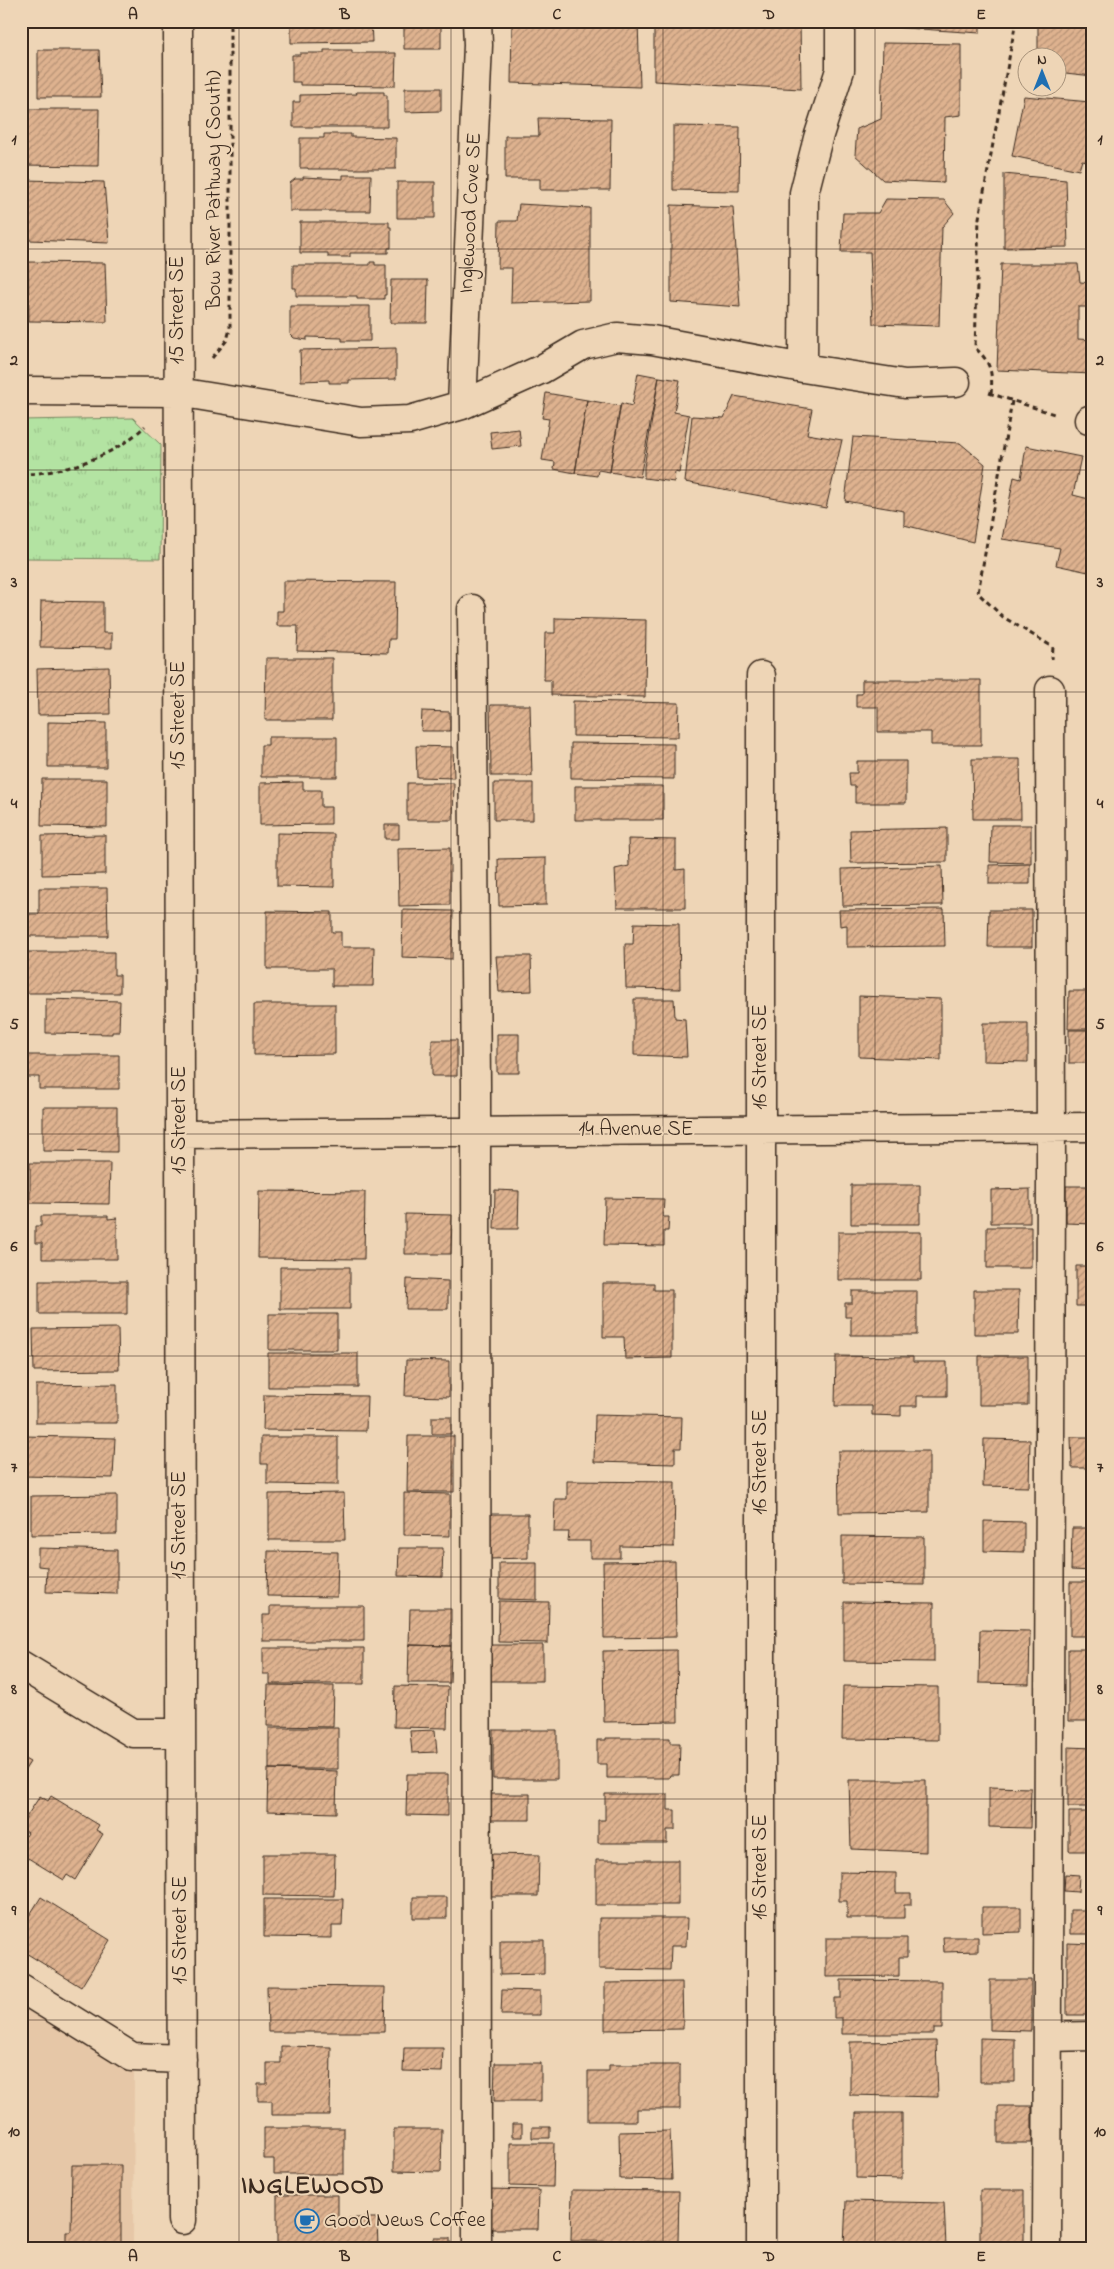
<svg xmlns="http://www.w3.org/2000/svg" width="1114" height="2269" font-family="'Indie Flower',sans-serif">
<style>
.built{fill:#e6c7a7}
.park{fill:url(#park-tufts);stroke:#778660}
.building{fill:url(#building-hatch);stroke:#3b2a1e}
.lines{fill:none;stroke-linecap:round;stroke-linejoin:round}
.minor-casing{stroke:#3b2a1e;stroke-width:31}
.path{stroke:#3b2a1e;stroke-width:3;stroke-dasharray:5 4;stroke-linecap:butt}
.minor{stroke:#eed5b6;stroke-width:28}
.grid{fill:none;stroke:#3b2a1e;stroke-width:1;stroke-opacity:0.55}
.labels{text-anchor:middle;dominant-baseline:central;stroke-width:4;stroke-linejoin:round;paint-order:stroke}
.street-label{font-size:21px;fill:#3b2a1e;stroke:#eed5b6}
.poi-label{font-size:21px;fill:#3b2a1e;stroke:#eed5b6;text-anchor:start}
.district-label{font-size:26px;font-weight:bold;letter-spacing:1px;fill:#3b2a1e;stroke:#eed5b6}
.neatline{fill:none;stroke:#3b2a1e;stroke-width:2}
.grid-label{font-size:16px;text-anchor:middle;font-weight:bold;fill:#3b2a1e}
</style>
<defs>
<pattern id="park-tufts" width="24" height="20" patternUnits="userSpaceOnUse" patternTransform="scale(1.25)"><rect width="24" height="20" fill="#b3e3a2"/><path d="M3 7l-1-3M5 7V3M7 7l1-3M15 17l-1-3M17 17v-4M19 17l1-3" fill="none" stroke="#9bc38b"/></pattern>
<pattern id="building-hatch" width="6" height="6" patternUnits="userSpaceOnUse" patternTransform="scale(1.25)"><rect width="6" height="6" fill="#deb28f"/><path d="M-1 1l2-2M0 6l6-6M5 7l2-2" fill="none" stroke="#b59174"/></pattern>
</defs>
<rect width="100%" height="100%" fill="#eed5b6"/>
<filter id="ink" filterUnits="userSpaceOnUse"><feTurbulence type="fractalNoise" baseFrequency=".02" numOctaves="2"/><feDisplacementMap in="SourceGraphic" scale="10" xChannelSelector="R" yChannelSelector="G"/><feConvolveMatrix kernelMatrix="1 2 1 2 8 2 1 2 1" color-interpolation-filters="sRGB"/></filter>
<g filter="url(#ink)">
<path class="built" d="M21,2004L134,2072L133,2248H44L21,2237Z"/>
<path class="park" d="M133,418L161,445L160,559L21,558V420Z"/>
<path class="building" d="M291,21H371L372,42L291,43Z
M404,21H441V49H404Z
M512,21H638L640,87L511,83Z
M654,21H800L801,89L654,81Z
M891,21H980V33L891,27Z
M1038,21H1093V76L1056,72V58H1038Z
M883,43L961,44V115L945,117L944,183L883,180L855,155L857,129L881,119Z
M38,50H99L101,97H38Z
M324,50H352V53H396L395,86L300,85V82H292V55H300V53H324Z
M405,88H441V111L405,112Z
M356,92H384V95H387V127H293V102H300V95L357,94Z
M1024,96L1090,102L1089,120L1093,121V162L1082,160L1079,170L1012,156Z
M21,109H99L98,166L21,165Z
M538,118L611,119L610,190H540V179H505V136H539Z
M673,126L740,127L739,191L673,190Z
M324,134H351V137L396,138V169H308V168H300V138H324Z
M1004,174L1066,180L1068,247L1004,248Z
M343,175H371L370,211H290V183L295,179H303V177L343,179Z
M25,180L104,182L109,243L29,240Z
M397,182H435V218H397Z
M886,199L944,200L954,213L942,227L939,326L873,324L870,252H841L843,213H878Z
M519,204L590,208V301L511,303L512,268H498L499,221H517Z
M671,205L733,207L740,307L671,302Z
M300,222H389V227H391V248H388V253H350V257H328V253H300Z
M28,262L105,263L107,322L29,321Z
M370,262H375V265H386V295H384V299H357V296H296V288H293V265H370Z
M1001,264H1078L1080,282L1093,283V307H1078V339L1093,340V374L997,370Z
M391,280H428L427,323H390Z
M290,306H370V341H342V338L307,337V340L294,338L290,334Z
M396,348V379L349,380V383H329V380L301,381L300,350Z
M638,373L659,377L640,477L610,472L621,403L632,406Z
M659,377L680,380L674,412L689,415L679,473L675,472L674,482L644,478V467Z
M546,393L587,400L575,473L554,469L555,462L542,460L549,419L542,418Z
M734,396L812,409L807,434L842,440L826,508L685,482L692,416L724,418Z
M587,400L620,406L610,472L598,470L597,476L575,473Z
M519,429L521,446L492,449L490,432Z
M853,437L960,443L985,464L973,542L904,525V511L845,501Z
M1026,446L1081,457L1073,495L1093,500V573L1056,565L1060,548L1002,539L1014,477L1021,479Z
M283,581L396,582L395,639H389L388,653L297,651L298,626H277V611H283Z
M41,601L103,602V633H112V648L40,647Z
M555,618L646,620L645,697L551,695V680H544L545,633H555Z
M266,658H332V720H265Z
M109,667L110,714L38,715L37,669Z
M862,680H981V745H931V732H878V707H856V694H862Z
M573,701L679,703L678,737L573,736Z
M490,705H530L532,776H491Z
M422,711L450,712V731H421Z
M48,722L106,723V767H48Z
M268,737H337V777H261V745H268Z
M571,743L674,744V779L571,778Z
M416,746L453,747L454,778L417,777Z
M972,759H1020L1021,819H973Z
M857,761H906V803H855V786H850L849,773H857Z
M42,779H107V827L41,826Z
M303,782V790H321V807H331V824L260,825V783Z
M407,783H454L453,820H407Z
M494,783H533V820H494Z
M575,786H663V820H575Z
M385,825H399V839H385Z
M991,825H1031V863L990,862Z
M947,828V862L851,863L850,830Z
M277,833L334,834V887L277,886Z
M105,835V874L42,875V836Z
M628,839L676,840V870L685,869V908H617L615,869L629,866Z
M450,848V905L399,906L398,849Z
M546,858V905L499,906L498,859Z
M1030,864V884H989V865Z
M942,866L943,905L843,906L842,869Z
M39,888H107L108,936H26V914H39Z
M944,909L945,946L847,947V925L840,926L839,910Z
M403,910L453,911L452,959L402,957Z
M989,910H1032V947H988Z
M267,911L332,912V932H341V947H374L373,986H332V969H267Z
M634,923L679,924L680,989L626,988L625,944H633Z
M21,952H114V975H120V993H21Z
M496,956H531L532,991L499,992Z
M1069,991H1093V1029H1068Z
M859,996L941,999V1060L859,1057Z
M46,999L120,1001L119,1032H112V1034L46,1033Z
M634,999H674L675,1018L685,1019L687,1057L634,1055Z
M254,1004H335V1054L254,1055Z
M983,1023H1028V1062L983,1061Z
M1069,1030H1093V1063H1069Z
M497,1034H519V1073H497Z
M432,1040H457V1076H432Z
M23,1055H119V1089H39V1077H23Z
M43,1107H117V1152L43,1151Z
M30,1163H110L109,1204L30,1203Z
M851,1185H920V1224H851Z
M1066,1186H1093V1224L1066,1223Z
M1030,1189V1223H991V1190Z
M495,1190L519,1191L518,1229H494Z
M259,1191L365,1192L364,1259L258,1258Z
M605,1198L664,1199L663,1217H669L668,1231H664V1246L604,1245Z
M405,1214L452,1215L451,1254H405Z
M41,1216H108V1219L117,1218V1259H42V1243H35V1226H41Z
M987,1227H1031V1268H987Z
M838,1232H921V1280H838Z
M21,1249H23L22,1272H21Z
M1076,1266H1093V1306H1076Z
M280,1267H350V1309H280Z
M407,1279L448,1281V1309H406Z
M39,1281H127V1314H39Z
M603,1283H654V1290H672V1358L625,1359L624,1337H603Z
M974,1290H1019L1018,1334H974Z
M852,1291H917V1335H851V1317H845V1303H852Z
M21,1313H25V1342H21Z
M269,1314H337V1350H269Z
M118,1328L119,1370L34,1371L33,1329Z
M268,1353H358V1387H268Z
M836,1356L913,1357V1362H947V1396H917V1406H901V1416L872,1415V1406H835Z
M979,1356H1028V1405H979Z
M406,1360L449,1361V1397L405,1396Z
M117,1384V1423H36V1385Z
M264,1395L367,1396L366,1431L263,1430Z
M595,1415L682,1417L681,1448H675V1464L594,1462Z
M432,1417H451V1434H432Z
M24,1436L115,1438L113,1478L23,1476Z
M408,1436H454V1492H407Z
M261,1437H338V1485L267,1484V1464H261Z
M1071,1437H1093V1468H1072Z
M984,1439L1030,1440L1029,1487L983,1486Z
M838,1451H929V1512L839,1513Z
M567,1481L675,1482L674,1547L620,1546V1558H590V1541H568L569,1532H554L555,1499H567Z
M344,1493L345,1540H269V1494Z
M404,1493L450,1494V1536L404,1535Z
M117,1495V1534L31,1535V1496Z
M489,1514H528V1558L489,1559Z
M984,1521L1024,1522V1552L984,1551Z
M1072,1528H1093V1571L1071,1570Z
M842,1536L924,1537V1585L842,1584Z
M38,1548L117,1550V1594L46,1592L47,1567L38,1566Z
M399,1548H443L442,1577L398,1576Z
M268,1551L338,1552L337,1597L267,1596Z
M675,1561L676,1637L604,1638L603,1562Z
M499,1563H537V1600L499,1599Z
M1070,1582H1093V1636H1070Z
M499,1601L549,1602L548,1643L498,1642Z
M844,1602L934,1603V1662L844,1661Z
M270,1606H364V1641H263V1615H270Z
M410,1609H451V1646L409,1645Z
M980,1630L1030,1631L1029,1684L979,1683Z
M409,1645L451,1646L450,1683H408Z
M490,1645H543V1681H490Z
M263,1648H364V1684H270V1674H263Z
M1068,1649H1093V1721H1068Z
M677,1650L678,1721L604,1722L603,1651Z
M268,1685L334,1686L333,1727L267,1726Z
M395,1686L448,1687L447,1728L394,1727Z
M843,1686L938,1687V1740L842,1739Z
M269,1728H338V1769H269Z
M435,1730L437,1752L412,1753L410,1731Z
M493,1730H557V1779H493Z
M606,1738H670V1743H680L679,1775H670L669,1778H607V1764H597V1740H606Z
M1068,1747L1093,1748V1807H1068Z
M21,1757L30,1762L21,1776Z
M268,1769L337,1771L336,1813L267,1811Z
M407,1774H448V1816L406,1815Z
M849,1780H926V1852L851,1849Z
M989,1787L1031,1788L1030,1828L989,1827Z
M490,1794H530V1820H490Z
M605,1794H668V1810H675V1830H667V1843H598V1820H605Z
M40,1796L48,1801L51,1796L99,1825L96,1830L103,1834L75,1880L67,1875L64,1880L28,1858L21,1870V1833L26,1836L28,1833L21,1828V1825Z
M1069,1812H1093V1851H1069Z
M263,1854H335L334,1896L263,1895Z
M491,1854L539,1855L538,1896H490Z
M596,1860H678V1905H596Z
M839,1872L896,1873V1893H911V1905H904V1918H847V1901H839Z
M1065,1874L1079,1875L1078,1892L1064,1891Z
M41,1897L110,1940L81,1987L21,1950V1929Z
M413,1897H447V1918H413Z
M264,1899H343L342,1926H332V1938L264,1937Z
M982,1907H1021V1932L982,1933Z
M1070,1910H1093V1934H1070Z
M599,1918H687L686,1946H671L670,1970L599,1969Z
M943,1937H978V1951L944,1952Z
M826,1938H907V1957H899V1976L826,1977Z
M500,1940H544V1974L500,1975Z
M1067,1943L1093,1944V2015H1067Z
M841,1980L942,1981V2029H934V2034H842V2018H834V1998H841Z
M990,1980H1031V2031L990,2030Z
M682,1982L683,2029L605,2030V1983Z
M267,1986L385,1987L384,2032H268Z
M502,1990L540,1991V2015H501Z
M980,2038L1015,2039V2082H980Z
M936,2041L938,2097L850,2095V2042Z
M281,2046L331,2047L330,2115H272V2101H258V2084H267V2063H281Z
M404,2048H443L442,2072L403,2071Z
M495,2063H541V2101H494Z
M609,2065H680V2109H637V2121H588V2071H609Z
M998,2106H1032V2143H998Z
M856,2113H902V2179L856,2178Z
M512,2124H522V2137H512Z
M532,2127H550V2138H532Z
M264,2128H344V2174H274V2159H264Z
M394,2129H442L441,2172L394,2171Z
M670,2131L672,2180L620,2179L619,2132Z
M510,2143H554L553,2187L510,2186Z
M72,2165H121V2248H66V2232H71Z
M488,2189L539,2190L538,2229H487Z
M572,2190L679,2191L678,2242L571,2241Z
M980,2190H1024V2248H980Z
M277,2195H338V2225L349,2224V2218H377L378,2248H277Z
M846,2201L944,2203L946,2246H844Z
M434,2238H450V2248H434Z
M492,2243H506V2248H492Z"/>
<g class="lines">
<g class="minor-casing">
<path id="minor" d="M178,21L182,2220
M803,368L804,193L818,138L840,70V21
M21,391L178,392L361,422L410,420L462,405L542,369L583,345L617,337L652,340L803,368L905,384L956,382
M462,405L478,45L477,21
M1089,420L1093,421
M472,609L476,1085L477,2248
M180,1134L1093,1127
M21,1665L133,1733H181
M21,1988L132,2057L182,2059
M1048,2037L1093,2036
M761,2248V676
M1047,2248L1051,1176L1050,690"/>
</g>
<path class="path" d="M212,358L227,340L230,329V21
M989,393L1057,415
M991,394C993,373 991,362 975,348L979,218L1016,21
M1012,401L978,593L1003,617L1053,647L1052,659
M21,474C63,474 115,456 145,426"/>
<use href="#minor" class="minor"/>
</g>
</g>
<path class="grid" d="M239,21V2248M451,21V2248M663,21V2248M875,21V2248M21,249H1093M21,470H1093M21,692H1093M21,913H1093M21,1134H1093M21,1356H1093M21,1577H1093M21,1799H1093M21,2020H1093"/>
<defs>
<g id="cafe-ring" transform="scale(1.25)"><circle r="9.5" fill="#eed5b6" stroke="#1f6fb2" stroke-width="1.5"/><path d="M-5.5-4.5H6V0H3Q3 3.5 0 3.5H-2.5Q-5.5 3.5-5.5 0ZM3-3.2v2h1.7v-2ZM-6 4.5H4V6H-6Z" fill="#1f6fb2"/></g>
</defs>
<g fill-rule="evenodd">
<use href="#cafe-ring" x="307" y="2221"/>
</g>
<g class="labels">
<g class="street-label">
<text transform="translate(215 190) rotate(-90)">Bow River Pathway (South)</text>
<text transform="translate(471 213) rotate(-87)">Inglewood Cove SE</text>
<text transform="translate(178 310) rotate(-90)">15 Street SE</text>
<text transform="translate(179 715) rotate(-90)">15 Street SE</text>
<text transform="translate(761 1057) rotate(-90)">16 Street SE</text>
<text transform="translate(180 1120) rotate(-90)">15 Street SE</text>
<text x="636" y="1130">14 Avenue SE</text>
<text transform="translate(761 1462) rotate(-90)">16 Street SE</text>
<text transform="translate(180 1525) rotate(-90)">15 Street SE</text>
<text transform="translate(761 1867) rotate(-90)">16 Street SE</text>
<text transform="translate(181 1930) rotate(-90)">15 Street SE</text>
</g>
<g class="poi-label">
<text x="324" y="2221">Good News Coffee</text>
</g>
<g class="district-label">
<text x="313" y="2187">INGLEWOOD</text>
</g>
</g>
<rect width="1114" height="2269" fill="none" stroke="#eed5b6" stroke-width="55"/>
<g transform="translate(1042 72)"><circle r="24" fill="#eed5b6" stroke="#a69179"/>
<path d="M0-4L9 19L0 12L-9 19Z" fill="#1f6fb2"/>
<text y="-8" font-size="14" font-weight="bold" text-anchor="middle" fill="#3b2a1e">N</text>
</g>
<rect x="28" y="28" width="1058" height="2214" class="neatline"/>
<g class="grid-label">
<text x="133" y="19">A</text>
<text x="345" y="19">B</text>
<text x="557" y="19">C</text>
<text x="769" y="19">D</text>
<text x="981" y="19">E</text>
<text x="14" y="144">1</text>
<text x="1100" y="144">1</text>
<text x="14" y="365">2</text>
<text x="1100" y="365">2</text>
<text x="14" y="587">3</text>
<text x="1100" y="587">3</text>
<text x="14" y="808">4</text>
<text x="1100" y="808">4</text>
<text x="14" y="1029">5</text>
<text x="1100" y="1029">5</text>
<text x="14" y="1251">6</text>
<text x="1100" y="1251">6</text>
<text x="14" y="1472">7</text>
<text x="1100" y="1472">7</text>
<text x="14" y="1694">8</text>
<text x="1100" y="1694">8</text>
<text x="14" y="1915">9</text>
<text x="1100" y="1915">9</text>
<text x="14" y="2136">10</text>
<text x="1100" y="2136">10</text>
<text x="133" y="2261">A</text>
<text x="345" y="2261">B</text>
<text x="557" y="2261">C</text>
<text x="769" y="2261">D</text>
<text x="981" y="2261">E</text>
</g>
</svg>
